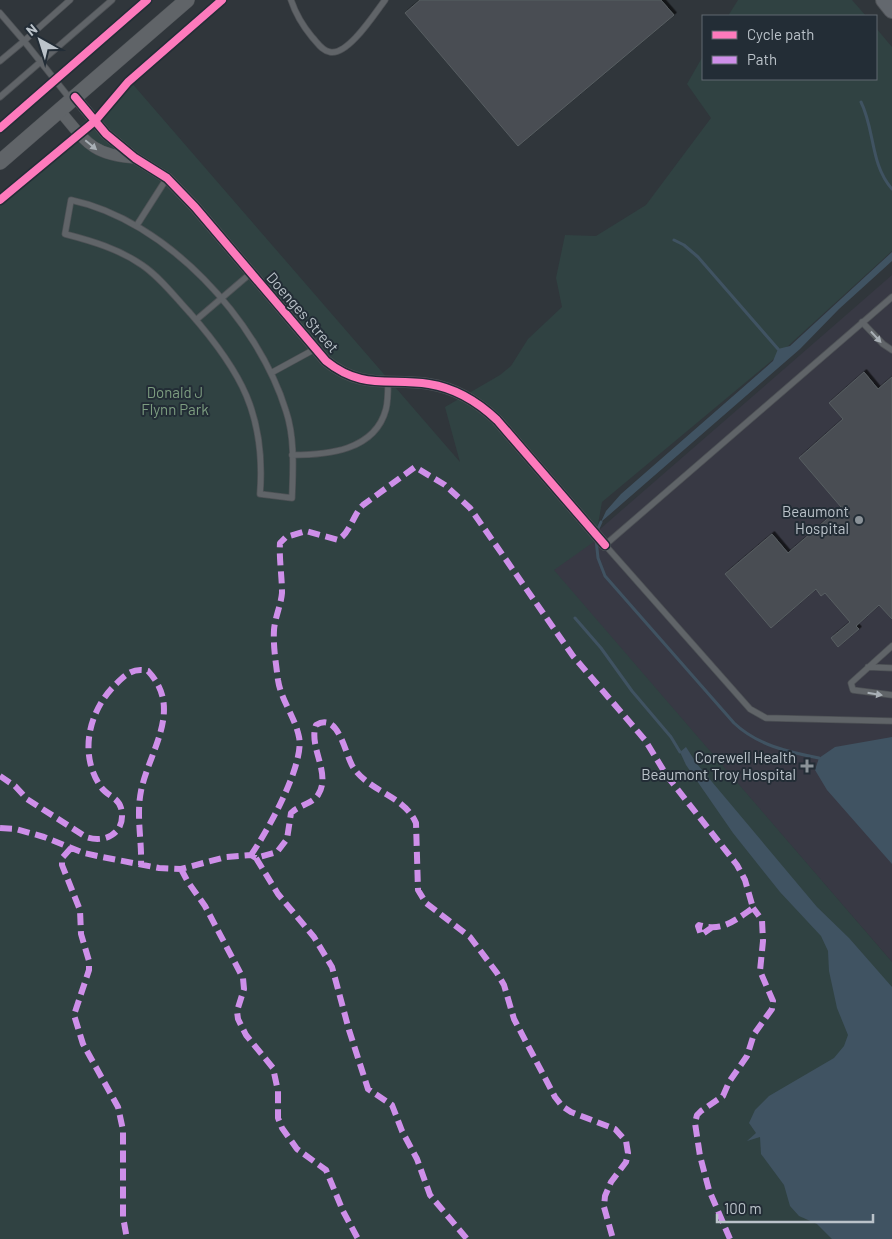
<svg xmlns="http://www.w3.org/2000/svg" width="892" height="1239" font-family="Barlow,sans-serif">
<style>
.medical{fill:#383944}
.green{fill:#304242}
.water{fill:#405362}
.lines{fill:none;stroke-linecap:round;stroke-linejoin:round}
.stream{stroke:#405362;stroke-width:3}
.building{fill:#494e53;stroke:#585e62;filter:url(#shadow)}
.service-casing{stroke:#4e5256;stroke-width:7}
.minor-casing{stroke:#4e5256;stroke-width:12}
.tertiary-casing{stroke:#4e5256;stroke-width:16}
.secondary-casing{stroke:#4e5256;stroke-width:18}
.service{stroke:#606468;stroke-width:5.5}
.minor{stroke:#606468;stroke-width:11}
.tertiary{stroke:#606468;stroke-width:15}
.secondary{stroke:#63686e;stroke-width:16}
.quiet{stroke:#ce8fe9;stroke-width:6;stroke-dasharray:12 6;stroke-linecap:butt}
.cycleway-casing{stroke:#232d36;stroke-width:11}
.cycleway{stroke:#fd7abc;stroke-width:8}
.oneway{fill:#a9b0b6}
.poi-dot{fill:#8a9298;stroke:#232d36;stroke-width:2}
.labels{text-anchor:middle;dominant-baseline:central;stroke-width:4;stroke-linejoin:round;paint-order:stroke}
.street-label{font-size:15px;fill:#bbc3ca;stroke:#232d36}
.park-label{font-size:15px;fill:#7d9d80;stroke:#232d36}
.poi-label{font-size:15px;fill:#bbc3ca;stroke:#232d36;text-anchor:end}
</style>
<defs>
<filter id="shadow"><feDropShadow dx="2.5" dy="-2.5" stdDeviation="0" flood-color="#0009"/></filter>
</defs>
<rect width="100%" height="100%" fill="#30363b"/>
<path class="medical" d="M892,275V962L553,570Z"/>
<path class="green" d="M738,0H852L866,16H728Z
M876,28L892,47V251L776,357L602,502L595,541L554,570L892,962V1239H0V197L130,81L460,462L445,407L500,375L511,366L528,339L562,307L556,278L565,235L596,236L646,205L711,118L687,84L703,56V79H876Z"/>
<path class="water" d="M892,252V261L839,309L800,349L601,522L606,511L621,494L773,361L778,349L790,346Z
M892,737V864L827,790L815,770L819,758L835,747Z
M686,747L697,764L817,907L849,938L892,987V1239H832L817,1224L799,1216L790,1206L784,1185L761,1154L760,1137L747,1141L756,1133L749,1123L755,1110L769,1096L834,1058L844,1046L848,1035L837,1008L829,971L828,951L821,936L780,892L733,833L686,765L680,752Z"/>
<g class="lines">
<path class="stream" d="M861,102C875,130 870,164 892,189
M674,240L684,245L698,257L778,349
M597,531L601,522
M596,539L598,558L605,576L734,723C757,745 788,752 819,758
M575,618L601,648L632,691L671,737L680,752"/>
</g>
<path class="building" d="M420,0H661L674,15L518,146L405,13Z
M864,372L878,389L892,377V619L879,605L856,626L859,629L838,647L831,638L850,622L825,593L821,596L816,589L771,628L725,574L772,534L788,553L841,507L799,458L843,419L829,403Z"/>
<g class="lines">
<g class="service-casing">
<path id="service" d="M70,0L24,41L71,100
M291,0C296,15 302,25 312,37C317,42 322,51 330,52C348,56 375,13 385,0
M0,13L24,41L0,61
M0,97L112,0
M71,200C166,220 258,320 286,411C295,438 293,469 292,498L260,494C266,415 241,371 190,313C175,297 161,278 142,265C119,249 92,241 65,234Z
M137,225L167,178
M892,297L605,545L750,709L766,718L892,721
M196,320L251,273
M862,322L883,344L892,350
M271,373L315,349
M292,455C327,455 375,451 386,409C388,401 388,391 388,382
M892,646L851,683L853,690L892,695
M868,667L892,668"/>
</g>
<g class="minor-casing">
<path id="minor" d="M75,97L106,134L135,158L167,178L195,207L326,361C362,390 388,378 429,384C455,388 478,402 497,420L605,545
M60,111C86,142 92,155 135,158"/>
</g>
<g class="tertiary-casing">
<path id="tertiary" d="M0,162L187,0"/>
</g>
<g class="secondary-casing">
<path id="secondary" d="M884,0L892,10"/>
</g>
<use href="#service" class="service"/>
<use href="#minor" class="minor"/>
<use href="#tertiary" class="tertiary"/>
<use href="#secondary" class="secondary"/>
<path class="quiet" d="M0,776L15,786L27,799L86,837C106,844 127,832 121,808C118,797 107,796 101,787C78,754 89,711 115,685C125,675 133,667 148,671C184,709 149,751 141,791C136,816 142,840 141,865
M0,828L16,829L44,837L84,853L102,857L159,868L181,869L226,857L251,855L256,858L277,852L287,839L291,813C299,805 312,804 318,795C332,774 308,747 316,725C339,711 345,755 353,767C369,792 404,795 416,823L418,890L426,903L470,937L497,973L504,985L514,1019L555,1097L562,1106L571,1112L615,1129L626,1141L628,1153L626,1162L611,1182L605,1196L604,1207L613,1239
M71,848L62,858V865L80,910L81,934L89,961V970L74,1015L83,1044L118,1107L123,1130V1217L127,1239
M251,855C267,832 305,764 299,737C295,717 281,700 278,680C276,664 273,646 274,630C275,617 281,605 282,593C282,576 279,559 280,543L286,537L306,531L338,540C350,533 353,515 363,505L415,467L445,485L470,508L573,656L645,740L667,776L737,865L745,880L753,908C734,921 722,932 699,925L698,926L701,935L711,928
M256,858L278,894L314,937L332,967L349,1030L368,1089L392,1105L402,1131L417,1159L430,1195L467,1239
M181,869L188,882L205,906L243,978L244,989L237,1011L238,1019L246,1035L273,1068L278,1091V1118L282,1128L297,1149L326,1170L343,1211L358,1239
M730,1239L709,1190L700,1156L695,1123L697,1115L701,1111L723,1096L729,1082L747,1056L754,1034L772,1009L773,1001L760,971L763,941L762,920L753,908"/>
<g class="cycleway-casing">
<path id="cycleway" d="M75,97L106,134L135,158L167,178L195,207L326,361C362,390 388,378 429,384C455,388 478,402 497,420L605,545
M0,128L147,0
M0,200L95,121L128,82L222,0"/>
</g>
<use href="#cycleway" class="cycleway"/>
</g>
<defs><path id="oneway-solid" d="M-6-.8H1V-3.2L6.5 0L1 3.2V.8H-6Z" transform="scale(1.25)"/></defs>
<g class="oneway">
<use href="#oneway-solid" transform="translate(91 145) rotate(40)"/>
<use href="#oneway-solid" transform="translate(876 337) rotate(47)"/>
<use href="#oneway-solid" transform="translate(875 694) rotate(9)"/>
</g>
<g class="poi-dot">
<circle cx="859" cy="520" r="5"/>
<path d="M804.5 758.5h5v5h5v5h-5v5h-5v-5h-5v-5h5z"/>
</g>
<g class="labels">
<g class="street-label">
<text transform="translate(303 312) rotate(49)">Doenges Street</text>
</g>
<g class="park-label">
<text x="175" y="392">Donald J<tspan x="175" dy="17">Flynn Park</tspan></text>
</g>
<g class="poi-label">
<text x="849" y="511">Beaumont<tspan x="849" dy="17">Hospital</tspan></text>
<text x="796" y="757">Corewell Health<tspan x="796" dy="17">Beaumont Troy Hospital</tspan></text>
</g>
</g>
<rect x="702" y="15" width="175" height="65" fill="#232d36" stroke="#606971"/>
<rect x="712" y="31" width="25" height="8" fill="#fd7abc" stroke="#606971"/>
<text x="747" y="40" font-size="15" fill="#bbc3ca">Cycle path</text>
<rect x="712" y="56" width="25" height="8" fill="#ce8fe9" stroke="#606971"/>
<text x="747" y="65" font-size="15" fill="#bbc3ca">Path</text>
<g transform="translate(40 40) rotate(321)" stroke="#232d36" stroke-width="4" paint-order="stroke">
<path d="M0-4L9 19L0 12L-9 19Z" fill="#bbc3ca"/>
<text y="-8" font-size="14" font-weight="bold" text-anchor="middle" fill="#bbc3ca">N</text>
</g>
<path d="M717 1214v8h156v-8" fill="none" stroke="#bbc3ca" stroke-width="2.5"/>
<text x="724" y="1214" font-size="15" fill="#bbc3ca" stroke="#232d36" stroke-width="4" paint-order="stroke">100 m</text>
</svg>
